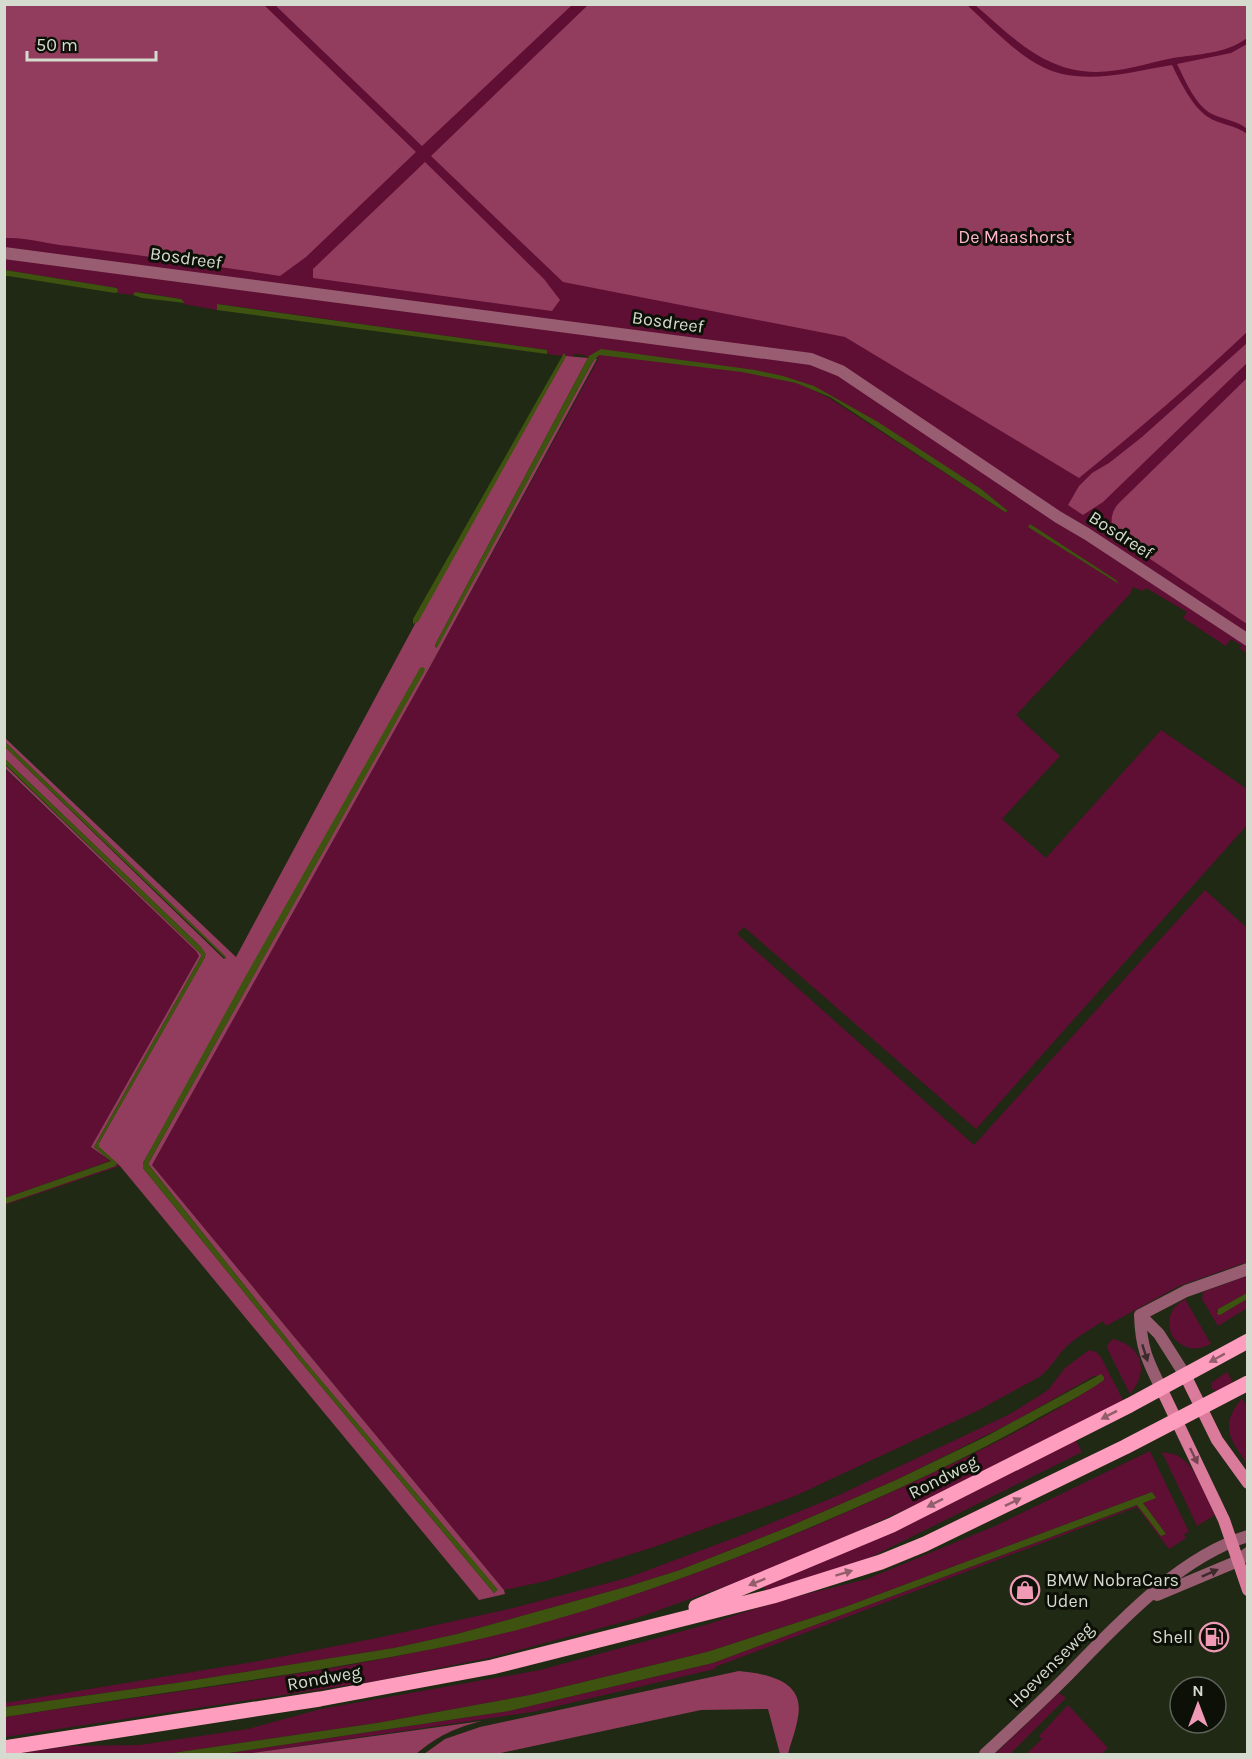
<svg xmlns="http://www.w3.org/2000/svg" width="1252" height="1759" font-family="Karla,sans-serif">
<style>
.green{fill:#5f0e34;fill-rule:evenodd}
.forest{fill:#923d5e;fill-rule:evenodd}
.water{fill:#3d530f}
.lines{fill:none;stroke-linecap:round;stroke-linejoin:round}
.minor{stroke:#985d71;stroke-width:12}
.tertiary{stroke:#985d71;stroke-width:12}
.secondary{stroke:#da7b9c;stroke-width:12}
.primary{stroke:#ff9dbe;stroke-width:15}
.oneway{fill:#3d2b2c}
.oneway2{fill:#925e6c}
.oneway3{fill:#734652}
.labels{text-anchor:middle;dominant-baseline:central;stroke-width:6;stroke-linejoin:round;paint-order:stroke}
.park-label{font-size:18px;fill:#ffb5cd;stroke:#0c1007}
.street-label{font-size:18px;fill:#d5dbce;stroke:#0c1007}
.poi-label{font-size:18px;fill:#d5dbce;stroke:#0c1007;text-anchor:start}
</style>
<rect width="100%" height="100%" fill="#202914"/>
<path class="green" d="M5,5H1247V653L1239,648L1242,646L1231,639L1226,646L1183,618L1187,612L1146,588L1143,591L1133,587L1130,594L1016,715L1060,756L1002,819L1046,858L1161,730L1247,789V825L976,1129L744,927L737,934L974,1145L1205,890L1247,928V1262L1179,1286L1106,1326L1103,1321C1091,1329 1078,1336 1067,1346C1057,1355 1051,1369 1039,1377L979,1410L795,1496L654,1547L546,1581L504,1590L152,1165L432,663L599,358L589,356L585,358L586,355L574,354L572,357L547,354V350L218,304L217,310L183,304L184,303L181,299L139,292L133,295L117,293V288L5,270ZM813,390L820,391C884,429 949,465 1008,511L1005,512L829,398Z
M4,768L196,951L199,956L91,1147L110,1161L5,1198Z
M117,1164L120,1166L5,1205L4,1204Z
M1247,1276V1293L1218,1309L1216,1312L1220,1315L1247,1299V1308L1218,1326L1202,1299L1203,1292Z
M1185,1299L1211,1344C1195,1352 1183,1349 1172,1336C1166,1319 1170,1308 1185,1299Z
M1112,1339C1142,1345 1150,1371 1130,1394L1109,1352L1107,1346Z
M1089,1350L1096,1352L1101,1357L1124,1402L917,1504L782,1566L634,1619L493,1657L376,1681L5,1737V1717C150,1694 297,1678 442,1647C592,1615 736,1562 876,1499C954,1464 1033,1427 1104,1380V1376H1094L1013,1422L896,1480L786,1528L680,1570L629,1586L457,1634L394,1648L176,1683L5,1707V1703L259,1661L377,1638L509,1609L627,1578L742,1535L837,1496L1010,1414L1048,1390L1065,1368Z
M1227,1372L1233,1382L1217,1391L1212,1389L1211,1383Z
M1242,1398L1247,1407V1464C1230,1439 1219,1426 1242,1398Z
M1075,1439L1082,1452L871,1557L767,1592L763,1586Z
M1150,1451L1189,1532L1184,1534L1186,1538L1169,1549L1137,1507L715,1667V1669L532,1712L245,1754H222L509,1711L713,1663L1138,1505L1162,1536L1165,1533L1143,1503L1155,1498L1152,1492L845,1607L707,1652L530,1695L377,1723L166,1754H14L70,1746L139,1745L248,1729L321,1709L540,1670L705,1625L786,1599L867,1579L995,1526Z
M1162,1452C1166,1453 1172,1453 1176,1455C1197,1465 1206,1496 1215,1515L1197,1526Z
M1059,1693L1066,1698L1010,1754H995Z
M1068,1705L1108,1748L1101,1754H1026L1042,1739L1039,1736Z"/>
<path class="forest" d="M589,4L967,5C989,25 1011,49 1037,64C1078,88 1129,72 1172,65C1180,81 1192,107 1208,117C1220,125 1236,125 1247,134V332C1193,383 1137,431 1079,478L845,337L563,282L431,156Z
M4,5H264L416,152L306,257L280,276C209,265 139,255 69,246C47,244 26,237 5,238Z
M275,5H572L422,146Z
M975,5H1247V38C1226,54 1198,54 1173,58C1148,63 1121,72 1096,72C1044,72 1011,36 975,5Z
M1247,44V129C1237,120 1224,120 1212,114C1195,105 1185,80 1177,64L1231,53Z
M425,162L544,279L560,300L552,311L313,278V269Z
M1247,343V363L1103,502L1083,515L1068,505L1079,486L1092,473L1109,463L1142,437Z
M566,356L588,358L435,645L436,648L592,363L595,359H597L432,663L152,1165L504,1590L505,1594L479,1600L120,1166L99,1147V1143L205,957L201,947L5,759V747L224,959L226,957L5,742L4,737L236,957L415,624ZM425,669L148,1164L303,1359L497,1589L494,1593L300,1361L143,1168V1163Z
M1247,378V624L1113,534C1111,521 1110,514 1118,504Z
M4,764L202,955L94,1147L111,1161L91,1147L199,956L196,951L5,768Z
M739,1671C767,1674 805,1680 798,1717C796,1730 791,1742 788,1754H780L768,1709L701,1710L496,1754H424L445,1739L480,1727Z
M482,1721C454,1728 438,1736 416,1754H245Z"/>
<path class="water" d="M5,270L117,288L118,292L115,293L8,276H5Z
M135,292L181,299L185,303L142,298L133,295Z
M217,304L547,350V354L217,310Z
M601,349L755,370L783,376L814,386L878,422L981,489L1008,511L1005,512L830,397L796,383L742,372L599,355L592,363L437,648L435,645L589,356Z
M564,353L566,356L418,622L413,624V619Z
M1030,524L1116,580L1119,584L1028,527Z
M423,667L425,669L424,672L148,1164L303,1359L498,1590L494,1593L300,1361L143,1168V1163L249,970L420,668Z
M5,742L226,957V959L5,747Z
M5,759L201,947L206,954L202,963L99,1143V1147L117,1163L116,1166L5,1204V1198L111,1161L94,1147L202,955L5,764Z
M1247,1293V1299L1220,1315L1217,1314L1218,1309Z
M1101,1374L1104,1377V1380C1083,1395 1060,1406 1038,1418C987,1447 935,1472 882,1496C764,1549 646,1595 521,1629C452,1647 381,1659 310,1671C208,1687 106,1701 5,1717V1707L176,1683L394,1648L457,1634L629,1586L680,1570L786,1528L896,1480L985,1437Z
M1152,1492L1156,1498L1143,1503L1166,1534L1161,1536L1137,1505L713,1663L509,1711L222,1754H166L377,1723L530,1695L707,1652L845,1607Z"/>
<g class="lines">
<path class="minor" d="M4,253L811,359L841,371L1058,517L1087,534L1248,640
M1140,1315L1186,1291L1248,1269
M1140,1315C1141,1347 1147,1360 1161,1388
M1140,1315L1159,1334L1185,1375"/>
<path class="tertiary" d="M1157,1595L1238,1561L1248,1553
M985,1754C1012,1729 1039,1704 1065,1678C1115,1627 1178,1557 1248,1536"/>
<path class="secondary" d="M1185,1375L1217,1440L1248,1483
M1161,1388L1224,1520L1248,1590"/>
<path class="primary" d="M696,1607L892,1525L1130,1405L1248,1341
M4,1748L320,1699L492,1667L773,1596L881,1562L925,1544L1125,1447L1248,1383"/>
</g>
<defs><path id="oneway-solid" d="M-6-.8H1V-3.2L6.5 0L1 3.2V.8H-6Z" transform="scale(1.5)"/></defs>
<g class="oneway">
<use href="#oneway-solid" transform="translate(1145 1353) rotate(72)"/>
<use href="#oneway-solid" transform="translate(1210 1573) rotate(-24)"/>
</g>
<g class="oneway2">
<use href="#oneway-solid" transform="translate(1217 1358) rotate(151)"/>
<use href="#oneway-solid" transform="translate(1109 1415) rotate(153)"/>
<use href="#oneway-solid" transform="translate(1013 1502) rotate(-26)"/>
<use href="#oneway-solid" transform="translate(935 1503) rotate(153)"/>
<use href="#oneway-solid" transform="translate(844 1573) rotate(-17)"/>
<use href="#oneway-solid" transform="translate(757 1582) rotate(158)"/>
</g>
<use class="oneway3" href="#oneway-solid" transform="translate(1194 1456) rotate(64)"/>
<defs>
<g id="shop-ring" transform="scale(1.5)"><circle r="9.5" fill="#0c1007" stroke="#f09ab6" stroke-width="1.5"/><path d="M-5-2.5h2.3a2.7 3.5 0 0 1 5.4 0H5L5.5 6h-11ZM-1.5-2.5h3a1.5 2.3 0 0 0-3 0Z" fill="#f09ab6"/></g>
<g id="fuel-ring" transform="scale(1.5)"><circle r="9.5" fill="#0c1007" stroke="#f09ab6" stroke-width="1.5"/><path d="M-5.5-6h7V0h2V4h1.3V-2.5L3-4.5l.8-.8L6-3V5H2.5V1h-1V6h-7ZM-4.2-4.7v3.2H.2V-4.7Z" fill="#f09ab6"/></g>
</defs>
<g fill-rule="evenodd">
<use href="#shop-ring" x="1025" y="1590"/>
<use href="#fuel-ring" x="1214" y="1637"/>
</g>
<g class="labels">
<g class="park-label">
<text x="1015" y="237">De Maashorst</text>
</g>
<g class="street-label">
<text transform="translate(186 258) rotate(8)">Bosdreef</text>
<text transform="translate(668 322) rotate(8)">Bosdreef</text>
<text transform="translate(1121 535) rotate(33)">Bosdreef</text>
<text transform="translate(943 1477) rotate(-27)">Rondweg</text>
<text transform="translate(1051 1665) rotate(-45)">Hoevenseweg</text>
<text transform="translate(324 1678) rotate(-10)">Rondweg</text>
</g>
<g class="poi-label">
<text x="1046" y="1580">BMW NobraCars<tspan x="1046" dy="21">Uden</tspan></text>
<text x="1193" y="1637" text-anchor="end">Shell</text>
</g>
</g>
<rect width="1252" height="1759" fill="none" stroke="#d5dbce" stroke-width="12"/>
<g transform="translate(1198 1705)"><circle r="28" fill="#0c1007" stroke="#5c6157" stroke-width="1.5"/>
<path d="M0-4.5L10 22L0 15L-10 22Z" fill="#f09ab6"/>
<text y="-9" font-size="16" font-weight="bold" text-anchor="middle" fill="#d5dbce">N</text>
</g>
<path d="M27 51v9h129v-9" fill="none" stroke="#d5dbce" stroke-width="3"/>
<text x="36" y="51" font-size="18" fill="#d5dbce" stroke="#0c1007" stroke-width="4.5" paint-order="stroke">50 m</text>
</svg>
